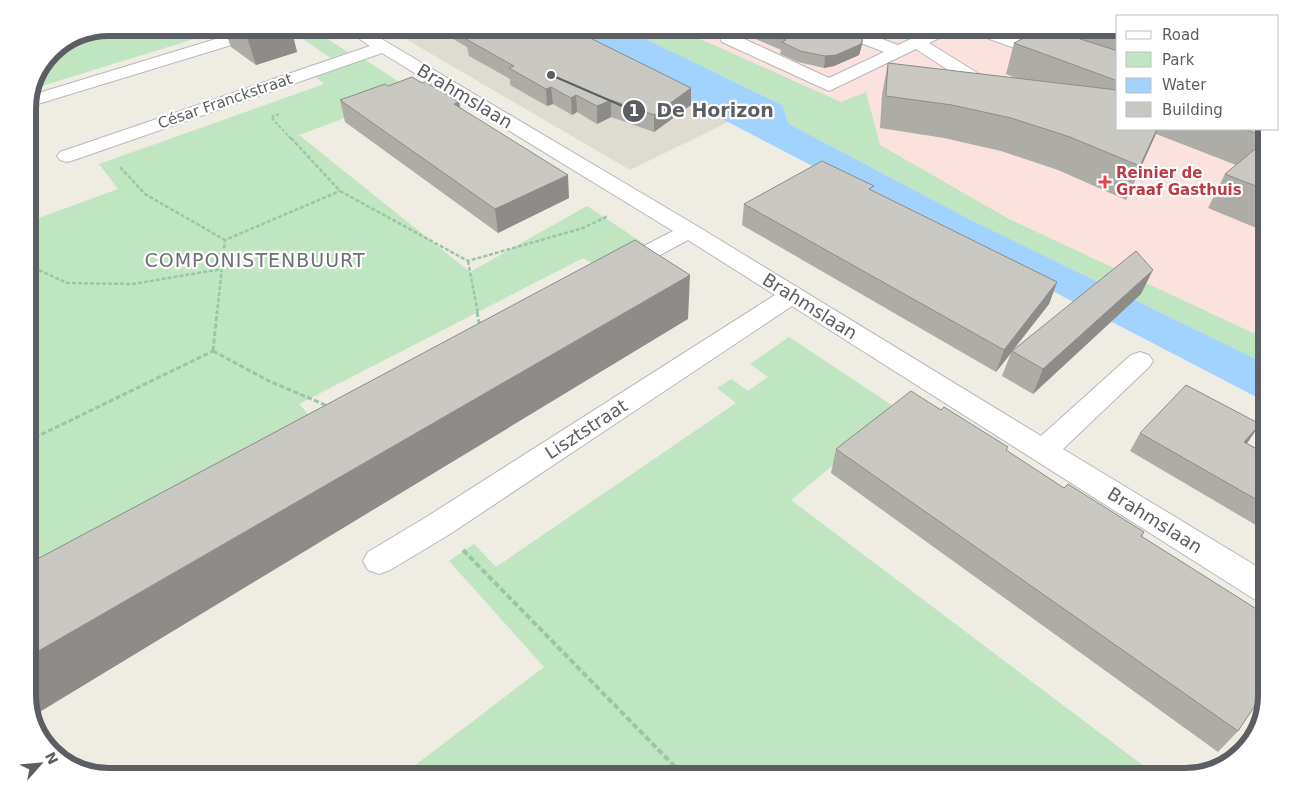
<svg xmlns="http://www.w3.org/2000/svg" width="1294" height="804" font-family="'DejaVu Sans',sans-serif">
<style>
.education{fill:#dedbd1}
.medical{fill:#fbe2de}
.green{fill:#bfe5c1}
.water{fill:#a2d2fe}
.lines{fill:none;stroke-linecap:round;stroke-linejoin:round}
.minor-casing{stroke:#b5b8bd;stroke-width:2}
.path-far3{stroke:#98c6a7;stroke-width:2;stroke-dasharray:3 2;stroke-linecap:butt}
.path-far2{stroke:#98c6a7;stroke-width:2.5;stroke-dasharray:4 2;stroke-linecap:butt}
.path-far1{stroke:#98c6a7;stroke-width:3;stroke-dasharray:5 2.5;stroke-linecap:butt}
.path{stroke:#98c6a7;stroke-width:4;stroke-dasharray:6 3;stroke-linecap:butt}
.minor{fill:#fff;fill-rule:evenodd}
.wall{fill:#aeaca7}
.shaded-wall{fill:#8d8c88}
.building{fill:#cac8c2;stroke:#8d8c88}
.health-dot{fill:#e0444e;stroke:#fff;stroke-width:2}
.labels{text-anchor:middle;dominant-baseline:central;stroke-width:4.5;stroke-linejoin:round;paint-order:stroke}
.far-street-label{font-size:15px;fill:#5b5e63;stroke:#fff}
.far-health-label{font-size:15px;font-weight:bold;fill:#be3a42;stroke:#fff;text-anchor:start}
.street-label{font-size:18px;fill:#5b5e63;stroke:#fff}
.neighbourhood-label{font-size:19px;letter-spacing:1px;fill:#6c7075;stroke:#fff}
.rim{fill:none;stroke:#5b5e63;stroke-width:6}
.leader{fill:none;stroke:#5b5e63;stroke-width:2}
.callout-dot{fill:#5b5e63;stroke:#fff;stroke-width:2}
.mark-label{font-size:15px;text-anchor:middle;font-weight:bold;fill:#fff}
.callout-label{font-size:19px;text-anchor:middle;font-weight:bold;fill:#5b5e63;stroke:#fff;stroke-width:4.5;stroke-linejoin:round;paint-order:stroke}
</style>
<rect width="100%" height="100%" fill="#eeece3"/>
<path class="education" d="M387,28H542L728,122L630,170Z"/>
<path class="medical" d="M676,28H1118V129H1266V339L1009,219L879,145L866,92L841,102Z"/>
<path class="green" d="M109,28H159L207,35L35,88L52,51Z
M297,28H310L348,52L331,58L289,30Z
M623,28H676L841,102L866,92L880,145L1009,219L1266,339V364L971,220L789,124L782,105Z
M364,59L414,92L299,135L470,272L587,206L649,247L604,271L583,258L299,404L339,449L28,615V222L118,189L99,164L324,84L314,76Z
M789,337L899,410L791,500L1157,776H401L544,667L449,561L474,544L496,567L736,403L717,388L731,379L748,391L768,377L750,364Z"/>
<path class="water" d="M539,28H623L782,105L789,124L971,220L1266,364V402L728,122Z"/>
<g class="lines">
<g class="minor-casing">
<path id="minor" d="M252,28H276L274,32L28,107L32,95Z
M344,28H363L697,226L1041,436L1131,355L1140,352L1149,355L1153,361L1149,367L1063,449L1266,572V603L1254,599L792,306L450,534L390,570L379,574L368,570L363,561L368,552L428,516L775,295L688,240L625,274L617,276L609,274L605,269L609,264L673,231L382,53L74,160L67,162L60,160L57,156L60,152L370,46Z
M739,28H760L758,32L742,38L829,78L884,52L833,32L831,28H853L898,45L934,28H954L952,32L929,43L1000,87L1002,91L1000,95H986L916,49L829,91L722,42L720,38L722,34Z
M968,28H990L1118,74V85L970,32Z"/>
</g>
<path class="path-far3" d="M279,114L271,117L292,140"/>
<path class="path-far2" d="M291,138L340,191L468,261L583,228L608,216
M120,167L145,194L225,240
M468,261L478,314
M28,265L67,283L133,284L222,269
M217,314L225,240L340,191"/>
<path class="path-far1" d="M477,312L480,327
M213,351L217,312
M213,351L269,381L330,407
M28,441L213,351"/>
<path class="path" d="M463,550L684,776"/>
<use href="#minor" class="minor"/>
</g>
<path class="wall" d="M203,28H291L297,52L256,65L231,47L226,34L216,37Z
M434,28H570L691,105L654,132L611,117L597,124L577,112L572,115L553,104L547,106L510,85V79L469,56L467,47Z
M752,28H846L862,45L859,55L834,66L824,68L798,62L780,54L781,50L751,37Z
M857,28H868L867,31Z
M1058,28H1118V129H1266V232L1208,208L1225,174L1236,165L1156,134L1126,200L1058,170L1001,151L944,138L880,128L882,94L888,63L1016,78L1006,74L1014,43L1057,31Z
M422,83L459,102L460,107L569,198L498,233L345,122L340,100Z
M873,191L1057,282L1049,304L1014,349L1141,294L1033,394L1002,376L1011,353L996,372L742,225L744,204Z
M941,410L1064,488L1144,532L1142,537L1238,731L1218,752L831,473L836,449Z
M1140,433L1247,443L1266,454V531L1130,451Z"/>
<path class="shaded-wall" d="M213,28H224L226,34L216,37Z
M244,28H291L297,52L256,65Z
M864,34L862,45L859,55L834,66L824,68L825,56Z
M551,87L553,104L547,106L546,89Z
M691,88V105L654,132V115Z
M576,95L577,112L572,115L571,98Z
M611,100V117L597,124V106Z
M459,102L462,124L454,104Z
M1157,129H1158L1126,200L1140,166Z
M568,175L569,198L498,233L495,209Z
M1153,270L1141,294L1033,394L1043,369Z
M690,275L688,319L33,716L28,700V657Z
M1057,282L1049,304L1012,351L1011,353L996,372L1004,350Z
M1260,424L1248,442L1232,460L1244,442Z"/>
<path class="building" d="M459,28H570L691,88L654,115L611,100L597,106L576,95L571,98L551,87L546,89L509,68L514,66L466,39L475,36Z
M756,28H846L864,34L861,44L836,55L825,56L800,51L782,42L786,40Z
M1043,28H1046L1118,51V81L1014,43Z
M1089,28H1118V37Z
M888,63L1117,90L1118,88V129H1157L1140,166L1070,137L1011,118L952,105L886,96Z
M412,77L422,83L425,82L459,102L454,104L568,175L495,209L340,100L385,84L388,86Z
M1244,129H1266V137Z
M1266,140V190L1225,174Z
M822,161L874,186L869,189L1057,282L1004,350L744,204Z
M635,240L690,275L28,657V564Z
M1136,251L1153,270L1043,369L1012,351Z
M1186,385L1260,424L1244,442L1266,454V505L1140,433Z
M911,391L941,410L944,407L1008,447L1006,450L1064,488L1068,484L1144,532L1141,536L1266,615V689L1238,731L836,449Z"/>
<path class="health-dot" d="M1102.5 174.5h5v5h5v5h-5v5h-5v-5h-5v-5h5z"/>
<g class="labels">
<g class="far-street-label">
<text transform="translate(225 101) rotate(-19)">César Franckstraat</text>
</g>
<g class="far-health-label">
<text x="1116" y="173">Reinier de<tspan x="1116" dy="17">Graaf Gasthuis</tspan></text>
</g>
<g class="street-label">
<text transform="translate(465 96) rotate(31)">Brahmslaan</text>
<text transform="translate(810 306) rotate(32)">Brahmslaan</text>
<text transform="translate(586 429) rotate(-33)">Lisztstraat</text>
<text transform="translate(1155 520) rotate(32)">Brahmslaan</text>
</g>
<g class="neighbourhood-label">
<text x="255" y="260">COMPONISTENBUURT</text>
</g>
</g>
<path d="M0 0H1294V804H0ZM109 36H1185A73 73 0 0 1 1258 109V695A73 73 0 0 1 1185 768H109A73 73 0 0 1 36 695V109A73 73 0 0 1 109 36Z" fill="#fff" fill-rule="evenodd"/>
<path class="rim" d="M109 36H1185A73 73 0 0 1 1258 109V695A73 73 0 0 1 1185 768H109A73 73 0 0 1 36 695V109A73 73 0 0 1 109 36Z"/>
<path class="leader" d="M551 75L634 111"/>
<g class="callout-dot">
<circle cx="551" cy="75" r="5"/>
<circle cx="634" cy="111" r="12"/>
</g>
<g class="mark-label">
<text x="634" y="116">1</text>
</g>
<g class="callout-label">
<text x="715" y="117">De Horizon</text>
</g>
<rect x="1116" y="15" width="162" height="115" fill="#ffffff" stroke="#bdbfc1"/>
<rect x="1126" y="31" width="25" height="8" fill="#ffffff" stroke="#bdbfc1"/>
<text x="1162" y="40" font-size="15" fill="#5b5e63">Road</text>
<rect x="1126" y="52" width="25" height="15" fill="#bfe5c1" stroke="#bdbfc1"/>
<text x="1162" y="65" font-size="15" fill="#5b5e63">Park</text>
<rect x="1126" y="78" width="25" height="15" fill="#a2d2fe" stroke="#bdbfc1"/>
<text x="1162" y="90" font-size="15" fill="#5b5e63">Water</text>
<rect x="1126" y="102" width="25" height="15" fill="#cac8c2" stroke="#bdbfc1"/>
<text x="1162" y="115" font-size="15" fill="#5b5e63">Building</text>
<g transform="translate(40 764) rotate(63)" stroke="#ffffff" stroke-width="4" paint-order="stroke">
<path d="M0-4L9 19L0 12L-9 19Z" fill="#5b5e63"/>
<text y="-8" font-size="14" font-weight="bold" text-anchor="middle" fill="#5b5e63">N</text>
</g>
</svg>
